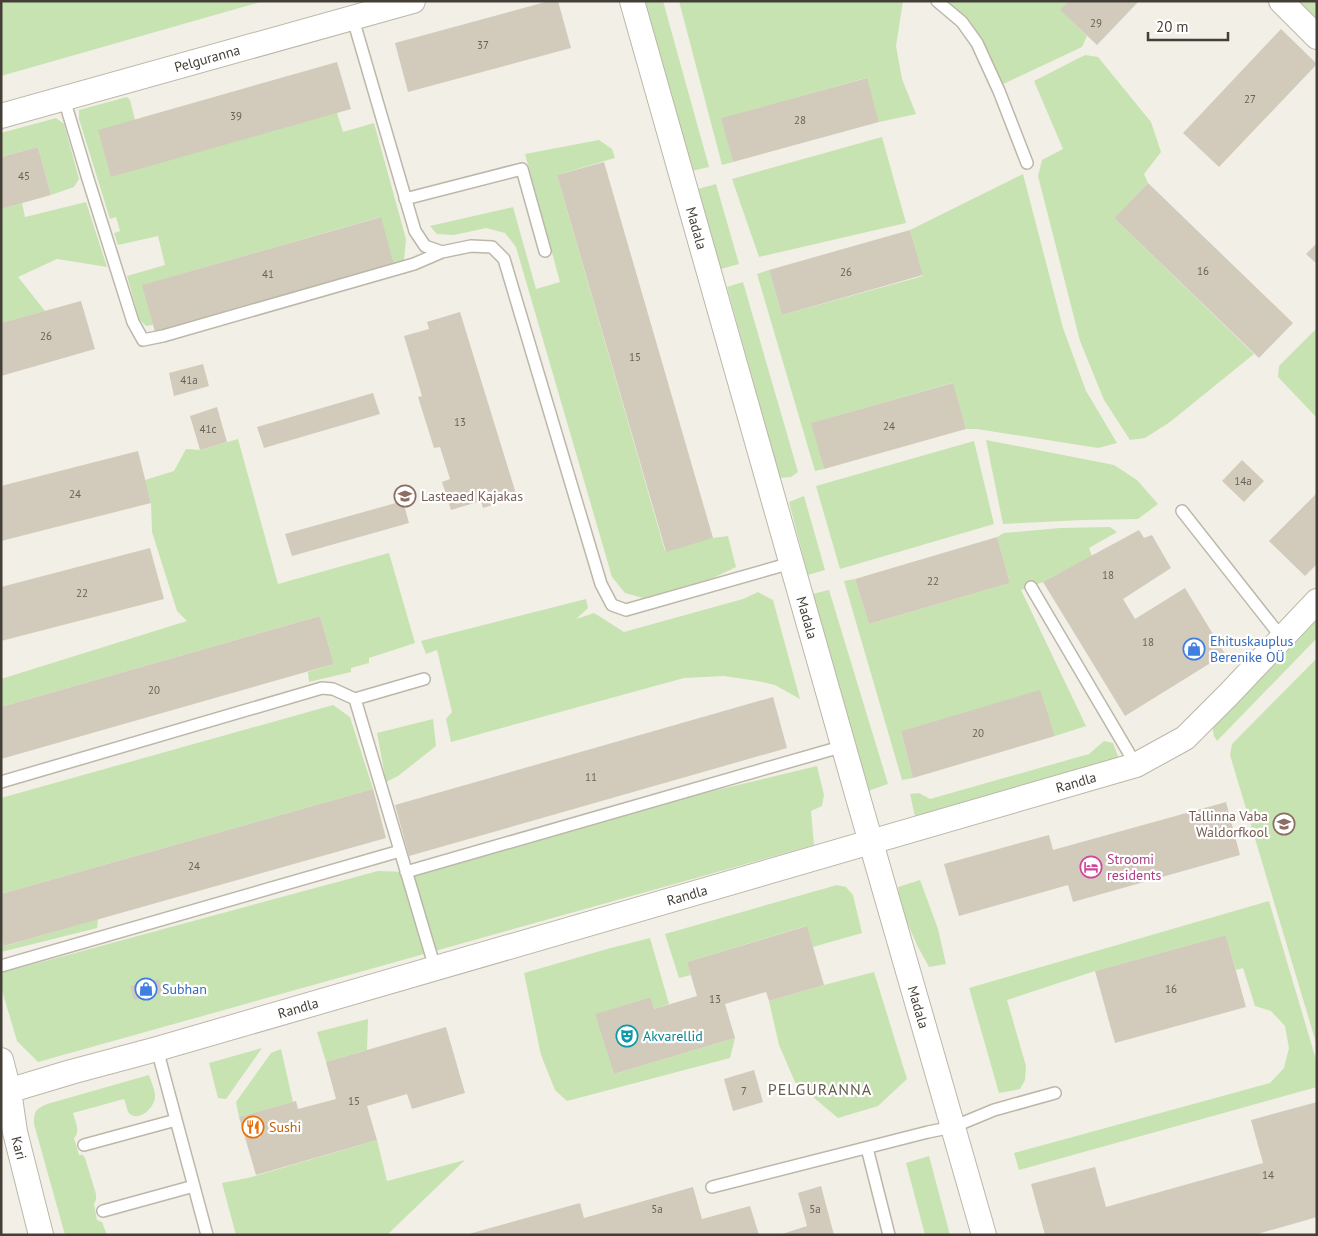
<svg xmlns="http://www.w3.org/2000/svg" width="1318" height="1236" font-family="'PT Sans',sans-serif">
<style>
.green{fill:#c8e3b2}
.building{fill:#d2cbbc}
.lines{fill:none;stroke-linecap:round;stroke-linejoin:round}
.lane-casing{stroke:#bcb7a9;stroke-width:14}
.street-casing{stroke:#bcb7a9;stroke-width:26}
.lane{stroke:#fff;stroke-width:11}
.street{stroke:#fff;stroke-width:24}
.labels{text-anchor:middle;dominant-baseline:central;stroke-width:4.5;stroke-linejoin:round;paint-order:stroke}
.number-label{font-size:11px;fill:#686258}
.street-label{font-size:14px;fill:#443f36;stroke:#fff}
.education-label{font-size:14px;fill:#785e54;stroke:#fff;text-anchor:start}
.shop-label{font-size:14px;fill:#366cbe;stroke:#fff;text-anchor:start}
.hotel-label{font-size:14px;fill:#b23c85;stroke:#fff;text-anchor:start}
.culture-label{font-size:14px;fill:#0d838f;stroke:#fff;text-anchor:start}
.food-label{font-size:14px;fill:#c56008;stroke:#fff;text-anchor:start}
.quarter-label{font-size:16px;letter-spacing:1px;fill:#655e4e;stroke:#fff}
</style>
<rect width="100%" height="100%" fill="#f1efe6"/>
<path class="green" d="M1,1H264L1,76Z
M643,1H663L709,167L692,171Z
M679,1H903L896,46L902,79L916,114L879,122L866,78L722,118L733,162L722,165Z
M946,1H1069L1061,10L1087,36L1082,47L1001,85L965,18Z
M1295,1H1317V23Z
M1085,55L1098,57L1151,122L1161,152L1144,174L1148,183L1114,218L1254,354L1170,422L1145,438L1130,440L1104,400L1080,341L1038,176L1042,160L1063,149L1034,81Z
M127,97L130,100L135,120L337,113L343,132L374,123L406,239L404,260L394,264L380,217L143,285L153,325L146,326L139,319L127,276L165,265L158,236L118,245L114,233L120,231L116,217L110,219L79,119V110Z
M56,118L64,124L79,179L74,187L51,195L38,147L1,157V133Z
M882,137L906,223L759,257L732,179Z
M599,140L612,149L615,158L557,175L665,551L713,538L728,536L736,567L713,578L643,598L625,593L612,577L516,247L505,233L486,228L454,235L437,234L430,226L513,207L536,289L560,282L525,154Z
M1023,174L1063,328L1086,391L1117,443L1098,448L977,429H966L952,383L812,423L824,469L815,471L757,274L769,270L782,315L923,276L910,230Z
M716,184L739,264L721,269L698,189Z
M86,202L107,267L57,259L18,277L45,311L1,323V209L22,203L25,217Z
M743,282L798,472L791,477L780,478L727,287Z
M1317,328V418L1278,377L1279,366Z
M238,439L278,584L389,553L415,643L369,658V663L351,668V672L309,682L308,672L334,664L320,616L1,707V679L187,621L177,611L152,532L151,503L145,480L174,471L186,449L200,450Z
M986,440L1114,465L1137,480L1158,504L1138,519L1082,520L1003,524Z
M974,441L994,524L840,569L816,486Z
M804,496L825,570L808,575L789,502Z
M1110,527L1117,532L1089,548L1092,556L1043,582L1021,590L1086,726L1055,736L1039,691L901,731L913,778L902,780L844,581L855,579L869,624L1010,583L997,537L1004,533L1060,528Z
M829,590L888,784L868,791L812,594Z
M758,592L773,600L800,699L775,685L757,681L724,676L684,678L451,742L446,719L452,712L437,650L426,654L421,641L586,599L588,608L576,619L594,613L624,632L743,599Z
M1317,619V638L1217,741L1214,736L1212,726Z
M1317,658V1046L1230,755L1232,744Z
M333,705L350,717L373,789L1,894V798Z
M433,719L436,746L398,776L386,782L377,733Z
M1104,741L1113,743L1119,759L915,817L910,794L919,793L930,799L1089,754Z
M817,766L824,795L822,806L811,811L814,845L38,1062L17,1041L1,987V973L378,871L407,872L575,824Z
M920,880L938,929L946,964L929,967L918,947L901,909L898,887Z
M837,885L846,887L853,895L862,933L813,947L806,926L687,962L691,975L679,978L665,934Z
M1269,901L1317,1063V1087L1019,1170L1014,1153L1270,1083L1284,1068L1289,1048L1285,1026L1271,1011L1255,1006L1243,968L1236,970L1226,935L1095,971L1007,1000L1026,1066L1025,1080L1020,1089L999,1093L969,988Z
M98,919L97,928L1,952V935L5,946Z
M650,938L669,1004L654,1009L651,997L596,1014L614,1074L735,1038L730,1058L567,1101L555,1090L541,1055L524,973L607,949Z
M874,972L907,1079L878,1106L838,1118L795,1082L779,1045L769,1001L824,985Z
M368,1019L367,1050L326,1062L317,1032Z
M262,1048L226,1099L218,1098L209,1063Z
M281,1049L293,1102L239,1117L236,1102L271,1053Z
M149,1075C151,1082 155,1089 155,1095C156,1106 141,1122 130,1114C127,1112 126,1103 124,1099L73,1113C75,1121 81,1132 74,1138L79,1155H83L85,1158L96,1194V1200L94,1204L97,1220L102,1222L107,1235H65L34,1124C34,1111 36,1109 47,1104Z
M377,1140L387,1181L465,1160L387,1235H236L222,1183L248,1178Z
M929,1156L950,1235H925L906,1163Z"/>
<path class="building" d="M549,1H558L571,48L408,92L395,43Z
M1069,1H1139L1097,45L1060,10Z
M1281,29L1317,64L1219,167L1183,133Z
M337,62L351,109L111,177L98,130Z
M867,78L879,122L733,162L721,118Z
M38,147L51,195L1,209V157Z
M604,162L713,538L666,552L557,175Z
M1148,183L1293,323L1259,358L1114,218Z
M381,217L394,264L155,332L142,285Z
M910,230L923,275L782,315L769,270Z
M1317,243V264L1306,254Z
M81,301L95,349L1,376V323Z
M460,312L517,497L483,508L481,501L451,510L442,482L450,479L440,447L434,448L418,397L422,396L404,336L429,329L427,322Z
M203,364L209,386L174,396L169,373Z
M953,383L966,429L824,469L811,423Z
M373,393L380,414L264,448L257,427Z
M217,407L227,442L200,450L190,416Z
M138,451L151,503L1,541V486Z
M1242,460L1264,481L1244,502L1222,481Z
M1317,493V564L1305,576L1269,541Z
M403,501L409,523L292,556L285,534Z
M1139,530L1144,538L1152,535L1171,568L1123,599L1135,619L1185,588L1225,654L1125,716L1043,582Z
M997,537L1010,583L869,624L855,579Z
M150,548L164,599L1,641V587Z
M320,616L334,664L1,759V707Z
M1040,690L1055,736L913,778L901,731Z
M773,697L787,748L409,856L395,805Z
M373,789L386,838L4,946L1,935V894Z
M1226,802L1240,855L1073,902L1068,885L959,916L944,864L1049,835L1053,850Z
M807,926L824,985L769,1001L766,992L725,1004L735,1038L614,1074L595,1014L651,997L654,1009L697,996L687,962Z
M1226,935L1246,1007L1115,1043L1095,971Z
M159,979L163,993L134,1000L130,986Z
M446,1027L465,1093L412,1109L407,1094L367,1106L377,1140L256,1175L239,1117L296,1101L298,1109L336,1099L326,1062Z
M754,1070L763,1102L733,1111L724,1079Z
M1317,1102V1217L1254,1235H1045L1031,1184L1095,1167L1106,1207L1263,1163L1251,1120Z
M821,1186L834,1235H779L807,1226L798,1193Z
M693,1187L702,1219L750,1206L759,1235H465L580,1203L584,1218Z"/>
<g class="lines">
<g class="lane-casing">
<path id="lane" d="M937,1L962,22L977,43L999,91L1027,163
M353,19L415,231L425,246L442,252L471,246L492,247L504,259L601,584L612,605L626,610L791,563
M67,109L88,179L133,322L143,340L163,336L414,264L442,252
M405,199L522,169L545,251
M1182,511L1282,638
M1031,587L1136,765
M355,699L435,968
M1,782L322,688L333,689L355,699L424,679
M406,872L844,746
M1,966L400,851
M157,1049L207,1235
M84,1145L176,1120
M867,1148L889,1235
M712,1187L928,1132L953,1127L994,1110L1055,1093
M103,1211L194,1186"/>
</g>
<g class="street-casing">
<g id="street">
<path id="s1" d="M632,1L859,801L984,1235"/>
<path d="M1281,1L1317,37"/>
<path id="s2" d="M1,116L413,1"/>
<path id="s3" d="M1,1060L9,1091L15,1132L41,1235"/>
<path id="s4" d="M1,1093L71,1072L157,1049L1136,765L1185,738L1229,694L1317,601"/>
</g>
</g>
<use href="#lane" class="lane"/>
<use href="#street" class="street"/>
</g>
<defs>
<g id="school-ring" transform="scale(1.125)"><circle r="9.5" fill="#fff" stroke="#8d6e63" stroke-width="1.5"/><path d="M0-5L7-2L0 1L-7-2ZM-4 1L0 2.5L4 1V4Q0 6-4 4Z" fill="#8d6e63"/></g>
<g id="shop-ring" transform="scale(1.125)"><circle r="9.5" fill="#fff" stroke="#3f7fe0" stroke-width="1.5"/><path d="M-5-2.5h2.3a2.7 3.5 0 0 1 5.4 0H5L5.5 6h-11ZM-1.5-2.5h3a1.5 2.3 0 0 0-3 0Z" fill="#3f7fe0"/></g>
<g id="hotel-ring" transform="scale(1.125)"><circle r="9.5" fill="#fff" stroke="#d1479c" stroke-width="1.5"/><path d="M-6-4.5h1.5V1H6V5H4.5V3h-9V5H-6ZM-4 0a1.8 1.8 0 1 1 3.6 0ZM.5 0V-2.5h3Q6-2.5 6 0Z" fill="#d1479c"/></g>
<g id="theatre-ring" transform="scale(1.125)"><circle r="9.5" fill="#fff" stroke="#0f9aa8" stroke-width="1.5"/><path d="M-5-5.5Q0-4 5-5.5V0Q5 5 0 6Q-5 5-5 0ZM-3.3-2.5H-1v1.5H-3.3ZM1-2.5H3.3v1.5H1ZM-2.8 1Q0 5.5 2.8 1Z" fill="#0f9aa8"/></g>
<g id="restaurant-ring" transform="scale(1.125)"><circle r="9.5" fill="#fff" stroke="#e8710a" stroke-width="1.5"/><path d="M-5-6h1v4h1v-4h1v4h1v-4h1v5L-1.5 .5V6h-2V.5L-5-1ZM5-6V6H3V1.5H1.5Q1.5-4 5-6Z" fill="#e8710a"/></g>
</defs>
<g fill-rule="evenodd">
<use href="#school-ring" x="405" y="496"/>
<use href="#shop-ring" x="1194" y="649"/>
<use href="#school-ring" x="1284" y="824"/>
<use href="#hotel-ring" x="1091" y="867"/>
<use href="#shop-ring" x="146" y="989"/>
<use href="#theatre-ring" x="627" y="1036"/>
<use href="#restaurant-ring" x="253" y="1127"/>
</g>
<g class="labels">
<g class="number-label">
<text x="1096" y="23">29</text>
<text x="483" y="45">37</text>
<text x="1250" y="99">27</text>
<text x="236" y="116">39</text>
<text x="800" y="120">28</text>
<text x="24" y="176">45</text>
<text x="1203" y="271">16</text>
<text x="846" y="272">26</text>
<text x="268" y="274">41</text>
<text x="46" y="336">26</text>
<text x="635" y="357">15</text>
<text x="189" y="380">41a</text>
<text x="460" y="422">13</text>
<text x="889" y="426">24</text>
<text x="208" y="429">41c</text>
<text x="1243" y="481">14a</text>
<text x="75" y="494">24</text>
<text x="1108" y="575">18</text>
<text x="933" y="581">22</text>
<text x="82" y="593">22</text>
<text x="1148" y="642">18</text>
<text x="154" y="690">20</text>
<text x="978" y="733">20</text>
<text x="591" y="777">11</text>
<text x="194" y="866">24</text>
<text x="1171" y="989">16</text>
<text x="715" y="999">13</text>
<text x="744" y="1091">7</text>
<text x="354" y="1101">15</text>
<text x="1268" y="1175">14</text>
<text x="657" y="1209">5a</text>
<text x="815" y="1209">5a</text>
</g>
<g class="street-label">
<text stroke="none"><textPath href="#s2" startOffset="214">Pelguranna</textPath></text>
<text stroke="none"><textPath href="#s1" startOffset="236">Madala</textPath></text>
<text stroke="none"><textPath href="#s1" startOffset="641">Madala</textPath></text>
<text stroke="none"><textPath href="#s4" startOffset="1119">Randla</textPath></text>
<text stroke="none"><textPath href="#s4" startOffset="714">Randla</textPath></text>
<text stroke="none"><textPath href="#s4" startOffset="309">Randla</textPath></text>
<text stroke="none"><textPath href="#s1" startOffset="1046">Madala</textPath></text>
<text stroke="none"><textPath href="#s3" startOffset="90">Kari</textPath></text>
</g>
<g class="education-label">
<text x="421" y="496">Lasteaed Kajakas</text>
<text x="1268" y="816" text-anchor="end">Tallinna Vaba<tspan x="1268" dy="16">Waldorfkool</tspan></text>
</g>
<g class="shop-label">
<text x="1210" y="641">Ehituskauplus<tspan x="1210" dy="16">Berenike OÜ</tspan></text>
<text x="162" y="989">Subhan</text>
</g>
<g class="hotel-label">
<text x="1107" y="859">Stroomi<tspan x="1107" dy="16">residents</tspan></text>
</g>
<g class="culture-label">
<text x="643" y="1036">Akvarellid</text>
</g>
<g class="food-label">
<text x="269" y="1127">Sushi</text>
</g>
<g class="quarter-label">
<text x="820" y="1089">PELGURANNA</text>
</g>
</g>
<rect width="1318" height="1236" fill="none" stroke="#443f36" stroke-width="5"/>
<path d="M1148 32v8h80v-8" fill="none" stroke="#443f36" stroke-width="2.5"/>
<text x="1156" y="32" font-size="15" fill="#443f36" stroke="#ffffff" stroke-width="4" paint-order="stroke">20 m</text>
</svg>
